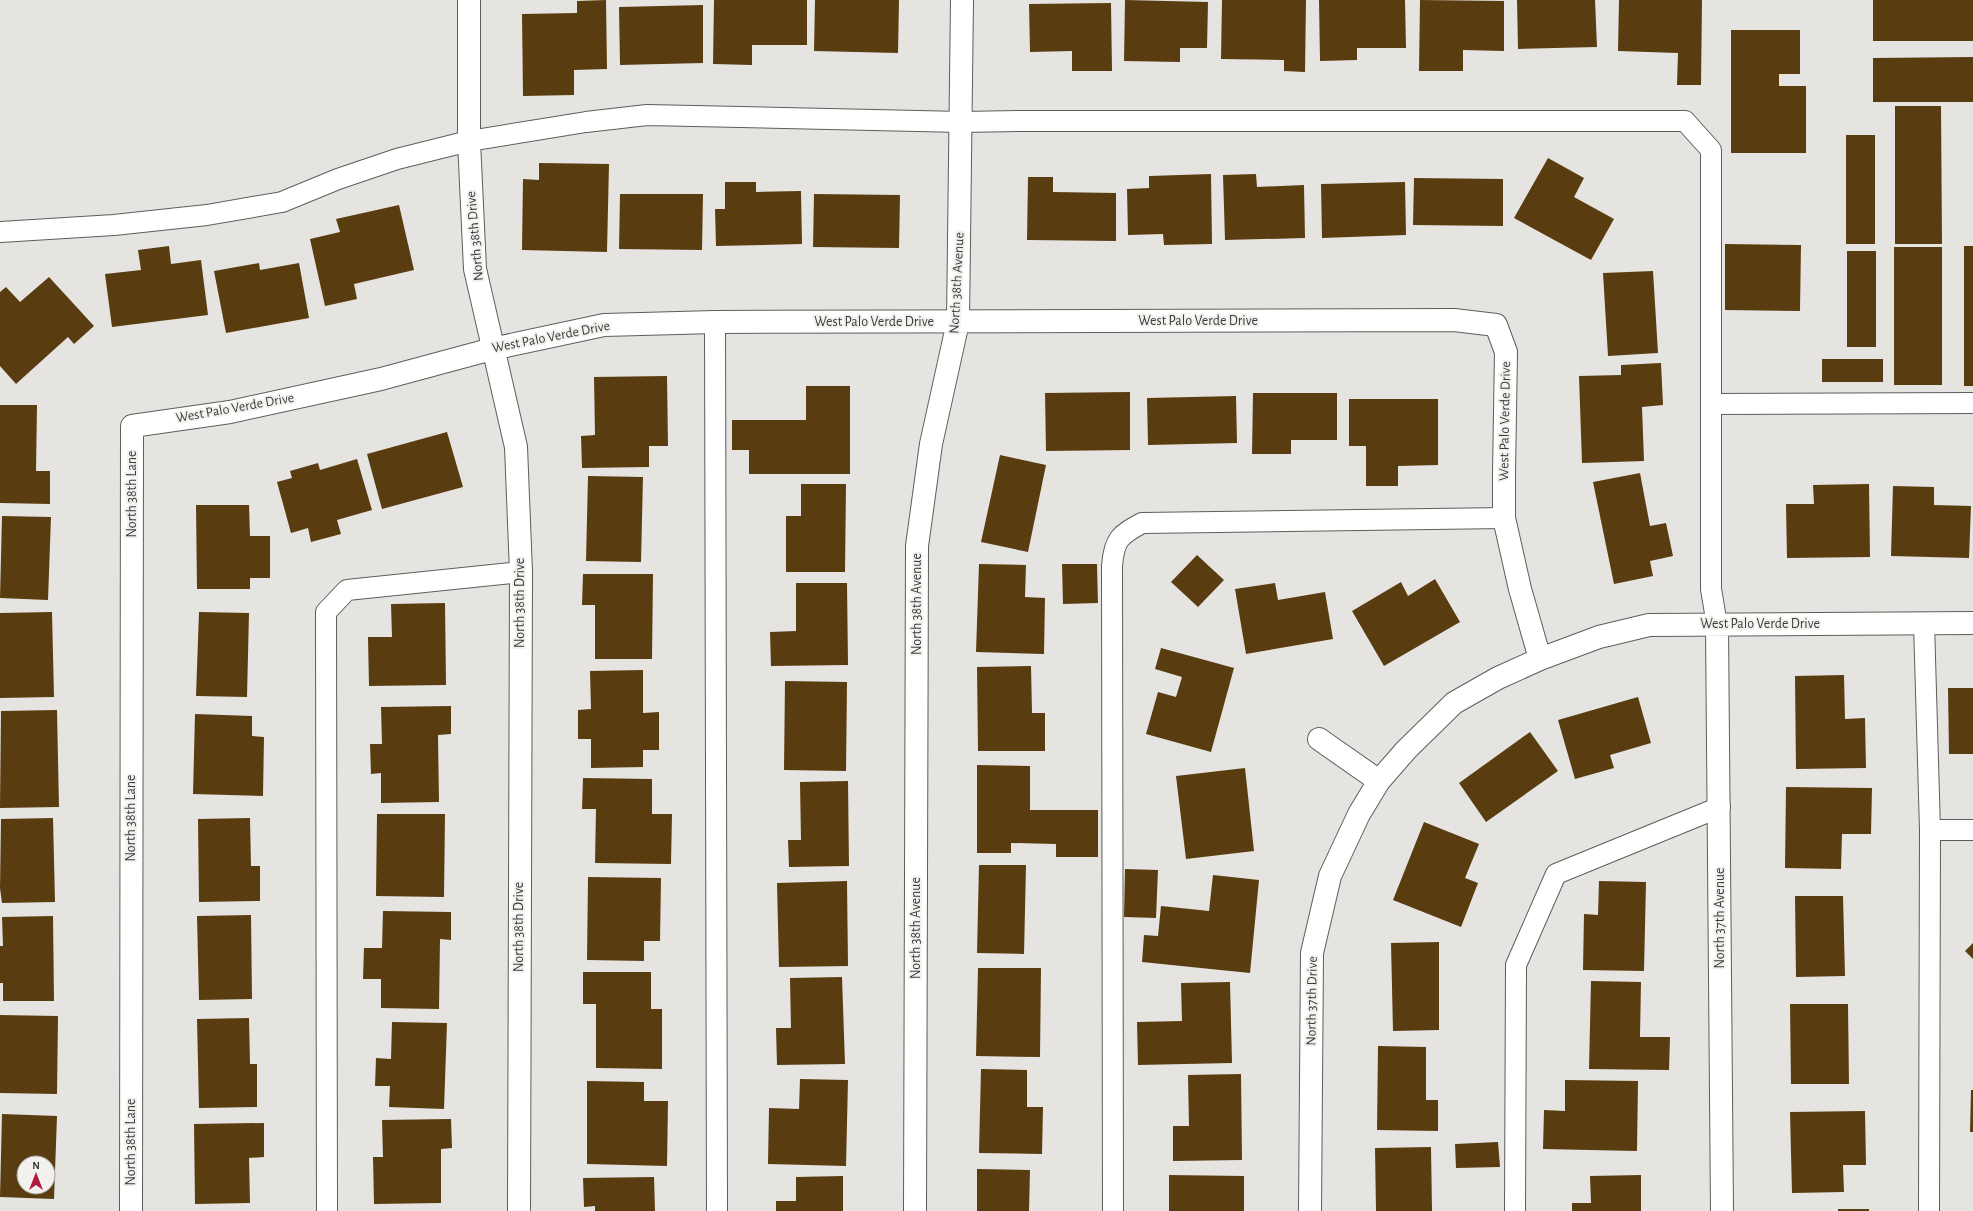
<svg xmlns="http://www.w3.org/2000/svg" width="1973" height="1211" font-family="'Alegreya Sans',sans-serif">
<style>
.building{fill:#593d10;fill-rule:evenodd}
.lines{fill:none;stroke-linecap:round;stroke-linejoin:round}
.service-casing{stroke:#5f5d5b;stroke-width:22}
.minor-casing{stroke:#5f5d5b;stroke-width:24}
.service{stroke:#fff;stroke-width:20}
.minor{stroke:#fff;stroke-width:22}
.labels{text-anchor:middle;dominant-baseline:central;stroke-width:4;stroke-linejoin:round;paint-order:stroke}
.street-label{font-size:14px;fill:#3d3c3b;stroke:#f3f1ee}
</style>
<rect width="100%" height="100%" fill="#e6e4e1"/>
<path class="building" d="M606,0L607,69L574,70V95L523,96L522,14L577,13V1Z
M714,0H807V45H752V65L713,64Z
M815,0H899L898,53L814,51Z
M1125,0L1208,2L1207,48H1180V62L1124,61Z
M1222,0H1306L1305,72L1284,71V60L1221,59Z
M1319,0H1405L1406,48H1357V60L1320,61Z
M1420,0L1504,1V51L1463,50V71H1419Z
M1517,0H1595L1597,47L1518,49Z
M1619,0H1702L1701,85H1677L1678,53L1618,51Z
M1873,0H1973V41H1873Z
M1111,3L1112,71H1072V51L1030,52L1029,4Z
M703,5V63L620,65L619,7Z
M1731,30H1800V74H1779V86H1806V153H1731Z
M1973,57V102H1873V58Z
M1895,106H1941L1942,244H1895Z
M1846,135H1875V244H1846Z
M1548,158L1584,178L1574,197L1614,219L1591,260L1514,218Z
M539,163L609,164L607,252L522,250L523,179L539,180Z
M1211,174L1212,244L1164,245L1163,234L1128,235L1127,189L1149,188V176Z
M1256,174L1257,187L1304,185L1305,238L1225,240L1223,175Z
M1028,177H1053V192L1116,193V241L1027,240Z
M1414,178L1503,179V226L1413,225Z
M725,182H756V192L801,191L802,244L716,246L715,209H725Z
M1405,182L1406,235L1322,238L1321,184Z
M620,194H703L702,250L619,249Z
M814,194L900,195L899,248L813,247Z
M399,205L414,270L354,284L357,299L325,306L310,239L340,232L336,219Z
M1725,244L1801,245L1800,311L1725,310Z
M169,246L171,264L201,260L208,315L112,327L105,274L141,270L138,250Z
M1964,246H1973V386H1964Z
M1894,247H1942V385H1894Z
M1847,251H1876V347H1847Z
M259,263L260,270L299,263L309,318L226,333L214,271Z
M1653,271L1658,353L1608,356L1603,273Z
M49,277L94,326L74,344L68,337L16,384L0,366V292L6,287L20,302Z
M1822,359H1883V382H1822Z
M1661,363L1663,405L1642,407L1644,461L1582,463L1579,376L1621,375V365Z
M667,376L668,446H649V467L582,468L581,436L595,435L594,377Z
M806,386H850V474H749V450H732V420H806Z
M1130,392V450L1046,451L1045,393Z
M1253,393H1337V440H1291V454H1252Z
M1236,396L1237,443L1148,445L1147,398Z
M1349,399H1438V465L1398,466V486H1366V446H1349Z
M0,405H37L36,471H50V504L0,503Z
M447,432L463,487L382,509L367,454Z
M1000,455L1046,465L1028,552L981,542Z
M357,459L372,510L337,520L341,534L311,542L308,528L291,533L277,482L292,478L290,471L318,463L320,470Z
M1640,473L1650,526L1666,523L1673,556L1650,561L1653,576L1614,584L1593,482Z
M588,476L643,477L641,562L586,561Z
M801,484H846L845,572H786V516H801Z
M1869,484L1870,557L1787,558L1786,504H1814L1813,485Z
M1893,486L1934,487V505L1971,506L1969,558L1891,556Z
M196,505H249L250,536H270V578H250V589H197Z
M2,516L51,517L48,600L0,598Z
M1197,555L1224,580L1198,607L1171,582Z
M979,564L1026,565L1025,597L1045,598L1044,654L976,652Z
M1062,564H1097L1098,603L1063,604Z
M583,574H653L652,659H595V605H582Z
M1435,579L1460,622L1384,666L1352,611L1401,582L1408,596Z
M796,583H847L848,665L771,666L770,632L796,631Z
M1275,583L1278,600L1325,592L1333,639L1246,654L1235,589Z
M445,603L446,685L369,686L368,637H392L391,604Z
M52,612L54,697L0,698V613Z
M199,612L249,613L247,697L196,696Z
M1161,648L1234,668L1211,752L1146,734L1158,692L1176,697L1182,677L1155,669Z
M1031,666L1032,713H1045V751H978L977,667Z
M643,670V713L659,712V750H643V767L591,768V739H578V710L591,709L590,671Z
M1844,675L1845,719L1865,718L1866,768L1796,769L1795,676Z
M785,681L847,682L846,771L784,770Z
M1948,688H1973V754H1949Z
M1638,697L1651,743L1610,755L1614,768L1575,779L1558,720Z
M451,706V734L438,735L439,802L381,803V773L371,774L370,744H382L381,707Z
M57,710L59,807L0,808L1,711Z
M195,714L252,716V736L264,737L263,796L193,794Z
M1530,732L1558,771L1486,822L1459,783Z
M977,765L1030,766V810H1098V857H1056V844L1011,843V853H977Z
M1245,768L1254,851L1186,859L1176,776Z
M583,778L652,779V814H672L671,864L595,863L596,809H582Z
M848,781L849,866L789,867L788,840H801L800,782Z
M1786,787L1872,788L1871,834H1842L1841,869L1785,868Z
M377,814H445L444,897L376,896Z
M53,818L55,902L2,903L0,888L1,819Z
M250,818L251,866H260V901L199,902L198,819Z
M1424,822L1479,844L1465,878L1478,883L1461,927L1393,900Z
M979,865H1026L1024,954L977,953Z
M1125,869L1158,870L1156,918L1124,917Z
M1213,875L1259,880L1250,973L1142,962L1144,935L1158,936L1161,906L1209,911Z
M588,877L661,878L660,941H644V961L587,960Z
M847,881L848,966L779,967L777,883Z
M1599,881L1646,882L1644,971L1583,970L1584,914L1598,915Z
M1795,896H1843L1845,976L1796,977Z
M383,911L451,912V940L440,939L439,1009L381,1008V979H363L364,948H382Z
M251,915L252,999L199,1000L197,916Z
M53,916L54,1001H3V983H0V946H3L2,917Z
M1439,942V1030L1393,1031L1391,943Z
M1973,943V959L1965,951Z
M978,968H1041L1040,1057L976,1056Z
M583,972H651V1009H662V1069L596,1068V1004H583Z
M842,977L845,1064L777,1065L776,1028H791L790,978Z
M1591,981L1641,982L1640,1037H1670L1669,1070L1589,1069Z
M1230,982L1232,1063L1138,1065L1137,1022L1182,1021L1181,983Z
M1790,1004H1848L1849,1084H1791Z
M0,1015L58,1016L57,1094L0,1093Z
M249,1018L250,1064H257V1107L199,1108L197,1019Z
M392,1022L447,1023L444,1109L389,1107L390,1086H375L376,1058L391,1059Z
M1378,1046L1426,1047V1100H1438V1131L1377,1130Z
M981,1069L1027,1070V1107H1043L1042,1154L979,1153Z
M1241,1074L1242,1160L1173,1161V1126H1189L1188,1075Z
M800,1079L848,1080L846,1166L768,1164L769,1108L799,1109Z
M1565,1080L1638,1081L1637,1151L1543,1149L1544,1110L1565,1111Z
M587,1081L644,1082V1101H668L667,1166L587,1164Z
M1971,1090H1973V1132H1970Z
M1865,1111L1866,1165H1843L1844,1192L1792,1193L1790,1112Z
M2,1114L57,1116L54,1199L0,1197ZM24,1163H48V1187H24Z
M451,1119L452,1148L441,1149V1203L374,1204L373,1157H383L382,1120Z
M264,1123V1157L249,1158L250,1203L195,1204L194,1124Z
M1498,1142L1500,1167L1456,1168L1455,1144Z
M1431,1147L1432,1211H1376L1375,1148Z
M977,1169L1030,1170L1029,1211H977Z
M1169,1175L1244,1176V1211H1169Z
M1641,1175V1211H1572V1203H1591L1590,1176Z
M843,1176V1211H776V1201H796V1177Z
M654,1177L655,1211H595V1206L584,1207L583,1178Z
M1838,1209H1869V1211H1838Z"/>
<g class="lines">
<g class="service-casing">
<path id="service" d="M0,232L114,225L207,215L282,202L338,179L397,159L469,141L586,122L647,115L962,122L1018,121H1685L1711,150V589L1717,625
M715,322L717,1211
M1712,404L1973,403
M1924,623L1930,830L1929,1211
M1930,830H1973
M327,1211L326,612L347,590L521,572
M1113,1211L1112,566C1114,539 1120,535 1142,523L1504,518
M1515,1211L1516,965L1556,874L1720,807"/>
</g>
<g class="minor-casing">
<path id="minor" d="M469,0V141L475,269L516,447L521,572L519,1211
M1717,625L1722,1211
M1319,739L1379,781
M131,1211L132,426L230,412L381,379L492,349L604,325L715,322L1454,320L1496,325L1506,352L1504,473V518L1520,589L1540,659
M915,1211L917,546L931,444L958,322L962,0
M1310,1211L1312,953L1330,876L1359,814L1379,781L1406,750L1454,703L1498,678L1540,659L1599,637L1649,625L1973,623"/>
</g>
<use href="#service" class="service"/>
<use href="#minor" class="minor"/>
</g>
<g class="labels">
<g class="street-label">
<text transform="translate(475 236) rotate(-95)">North 38th Drive</text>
<text transform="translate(957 283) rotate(-87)">North 38th Avenue</text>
<text x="1198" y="321">West Palo Verde Drive</text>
<text x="874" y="322">West Palo Verde Drive</text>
<text transform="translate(551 337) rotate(-11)">West Palo Verde Drive</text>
<text transform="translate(235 408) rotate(-10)">West Palo Verde Drive</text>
<text transform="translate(1505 421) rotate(-89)">West Palo Verde Drive</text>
<text transform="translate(132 494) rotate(-90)">North 38th Lane</text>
<text transform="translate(520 603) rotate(-90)">North 38th Drive</text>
<text transform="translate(917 604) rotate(-90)">North 38th Avenue</text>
<text x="1760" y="624">West Palo Verde Drive</text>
<text transform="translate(131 818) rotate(-90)">North 38th Lane</text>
<text transform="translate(1720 918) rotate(-90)">North 37th Avenue</text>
<text transform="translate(519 927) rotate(-90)">North 38th Drive</text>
<text transform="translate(916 928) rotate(-90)">North 38th Avenue</text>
<text transform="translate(1312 1001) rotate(-89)">North 37th Drive</text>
<text transform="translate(131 1142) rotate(-90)">North 38th Lane</text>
</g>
</g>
<g transform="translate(36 1175)"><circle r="19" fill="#f3f1ee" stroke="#aaa9a6"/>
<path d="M0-3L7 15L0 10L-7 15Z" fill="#ae1a40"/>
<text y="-6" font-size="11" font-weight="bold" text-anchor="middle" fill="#3d3c3b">N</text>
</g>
</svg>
